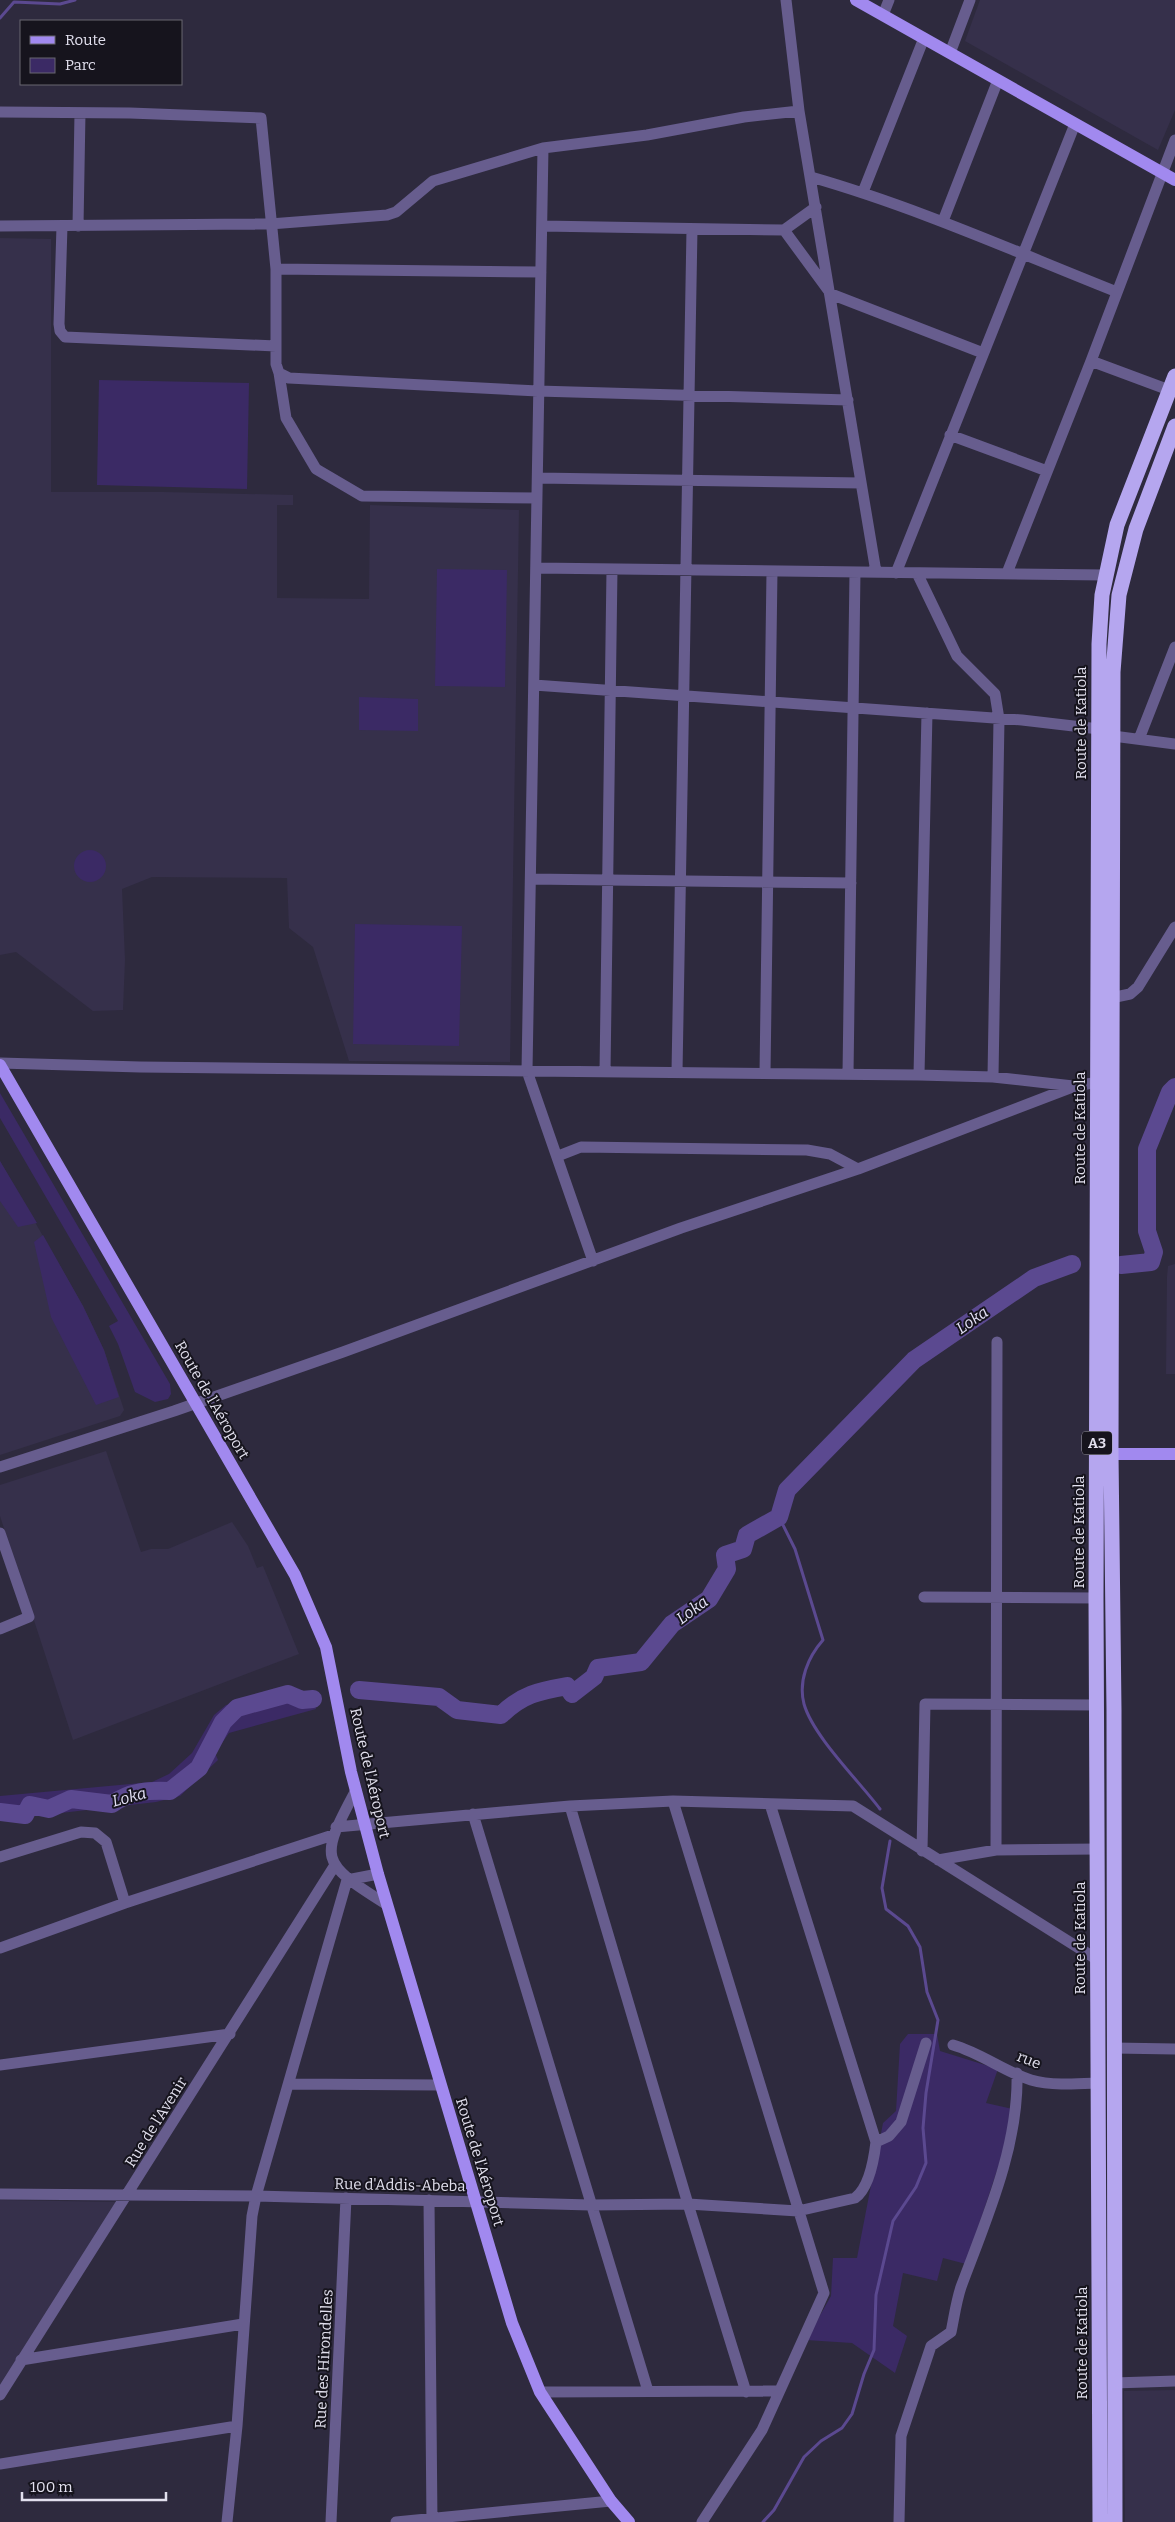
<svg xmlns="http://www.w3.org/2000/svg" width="1175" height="2522" font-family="Bitter,serif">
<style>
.built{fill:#36304b}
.green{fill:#3b2a65}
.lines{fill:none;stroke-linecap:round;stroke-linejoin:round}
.stream{stroke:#5b4990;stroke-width:3}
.river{stroke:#5b4990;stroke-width:18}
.minor{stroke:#675d8e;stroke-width:11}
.major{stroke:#a189ef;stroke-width:12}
.highway{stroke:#b5a6ef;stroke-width:15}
.labels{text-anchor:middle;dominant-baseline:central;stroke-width:4;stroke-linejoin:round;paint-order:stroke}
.shield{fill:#16141d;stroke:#a5a3af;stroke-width:1}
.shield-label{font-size:14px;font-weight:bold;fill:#e2e0ee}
.street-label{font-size:15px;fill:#e2e0ee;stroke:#16141d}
.water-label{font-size:16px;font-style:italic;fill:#e4e1f6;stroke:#16141d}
</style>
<rect width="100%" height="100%" fill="#2e2a3e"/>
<path class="built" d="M980,0H1175V110L1158,150L965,41Z
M0,238L51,239V492H164L293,495V505H277V598L369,599L370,505L519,510L510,1062L349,1061L313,947L289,928L287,878L152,877L122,889L125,960L123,1010L93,1011L16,952L0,955Z
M0,1161L83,1306L104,1350L124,1410L120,1416L0,1455Z
M1175,1264V1374H1166L1167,1277L1168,1266Z
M106,1451L141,1552L151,1549H168L232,1522L248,1546L257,1568L263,1566L299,1654L73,1740L0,1516V1485Z
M0,2200L120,2202L0,2401Z
M1175,2390V2522H1125L1124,2391Z"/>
<path class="green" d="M99,380L249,383L247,489L97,485Z
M437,569L507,570L505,687L435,686Z
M359,697L418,699V731L359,730Z
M74 866a16 16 0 1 1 32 0a16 16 0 1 1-32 0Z
M355,924L462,926L459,1046L353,1044Z
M0,1093L170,1384L171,1394L168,1399L155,1402L135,1392L118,1344L109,1326L118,1321L0,1118Z
M0,1161L37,1223L18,1227L0,1201Z
M43,1235L83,1306L104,1350L119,1397L96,1405L51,1317L34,1242Z
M312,1691L316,1709L229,1733L215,1753L218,1760L180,1796L156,1802L0,1820V1796L152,1782L169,1774L192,1753L214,1715L226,1705Z
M908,2034H937L940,2051L998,2069L986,2103L1017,2110L966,2264L943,2258L937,2281L903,2273L893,2326L907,2336L895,2373L852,2343L806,2340L831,2296L833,2258H857L883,2123L896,2111L900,2044Z"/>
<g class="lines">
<path class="stream" d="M0,18L14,2L60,4L75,0
M779,1517L795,1549L823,1640C808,1657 798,1681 804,1704C813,1736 859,1781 880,1809
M763,2522L774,2510L804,2457L821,2441L842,2428L852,2414L864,2374L874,2350L876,2295L893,2221L916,2187L926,2163L923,2128L926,2093L938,2020L927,1992L920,1947L908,1926L886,1909L882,1888L890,1841"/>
<path class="river" d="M1121,1265L1151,1262L1154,1252L1147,1231V1149L1170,1092L1175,1087
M359,1690L439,1697L457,1710L501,1715C522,1694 539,1691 567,1686L572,1694L594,1677L598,1668L641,1662L672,1624L709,1599L727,1569L725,1555L743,1549L747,1535L779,1517L787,1490L914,1360L1034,1278L1072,1264
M0,1812L25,1815L30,1805L49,1809L71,1799L112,1804C130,1791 149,1790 170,1791L199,1768L223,1722L237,1708L288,1694L302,1700L313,1699"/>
<path class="minor" d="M786,0L799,111L876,572
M883,15L889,0
M950,53L970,0
M0,112L130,113L261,118L276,269V364L279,373L289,378L538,391L848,400
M543,148L527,1071L593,1261
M811,177C916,207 1016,252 1117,292
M863,192L924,38
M943,221L998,80
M0,226L270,224L387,215L396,212L433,181L543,148L647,135L744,117L799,111
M62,226L59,324L60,331L65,337L276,346
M78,226L80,113
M542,226L784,230L816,207
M784,230L831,294L983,353
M276,269L541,272
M1091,361L1169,390
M279,373L286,418L316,469L362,496L537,498
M950,435L1047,471
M538,478L861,483
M536,568L1105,575
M896,573L1075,124
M917,573L957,656L995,694L999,719L993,1077
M1007,573L1091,361L1175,140
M534,685L1022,720L1099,729
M1113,736L1175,744
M1139,739L1175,647
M531,879L851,883
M1111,998L1130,994L1138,987L1175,927
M0,1063L140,1067L919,1075L993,1077L1073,1086
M605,1072L612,569
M677,1072L692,229
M765,1073L772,571
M848,1074L855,572
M919,1075L927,713
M558,1156L581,1147L807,1150L830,1154L858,1169
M0,1467L174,1411L343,1352L681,1228L858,1169L1075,1086L1105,1081
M0,1533L29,1617L0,1629
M924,1597L1096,1598
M356,1790C319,1859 319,1862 386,1904
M673,1801L824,2293L762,2430L702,2522
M570,1806L688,2204L746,2392
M473,1814L648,2391
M336,1827L570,1806L673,1801L853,1806L1098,1960
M996,1850L997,1342
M922,1851L925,1704L1097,1705
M0,1857L81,1832L95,1833L106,1842L125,1903
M938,1860L996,1850L1098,1849
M0,1948L125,1903L333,1835
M953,2045C981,2053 1005,2072 1031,2080C1052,2086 1077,2084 1098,2083
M1114,2048L1175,2049
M0,2065L230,2034
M289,2084L440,2085
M876,2142L889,2136L901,2122L926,2043
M0,2194L256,2196L590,2205L688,2204L798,2211L855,2198C869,2188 874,2159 876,2142L770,1804
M429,2200L432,2522
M21,2360L243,2324
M1114,2383L1175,2381
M540,2392L779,2391
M0,2395L335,1865
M0,2464L237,2426
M227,2522L237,2426L252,2216L256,2196L347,1880L378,1874
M331,2522L346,2198
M396,2522L611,2501
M899,2522L901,2436L931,2346L951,2332C954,2318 956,2302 961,2287C986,2220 1019,2146 1017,2073"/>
<path class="major" d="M856,0L1175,180
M0,1065L295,1575L326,1647L351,1772L378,1874L512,2323L540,2392L611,2501L629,2522
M1103,1454H1175"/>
<path class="highway" d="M1100,2522L1096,1598L1099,644L1102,595L1117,525L1175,376
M1115,2522L1114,1710L1111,1454L1113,672L1119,595L1136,529L1175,426"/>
</g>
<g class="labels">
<rect class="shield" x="1082" y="1431.5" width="30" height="23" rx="4"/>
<g class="shield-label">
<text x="1097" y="1443">A3</text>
</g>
<g class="street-label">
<text transform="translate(1081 723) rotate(-90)">Route de Katiola</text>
<text transform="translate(1080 1128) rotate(-90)">Route de Katiola</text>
<text transform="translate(212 1400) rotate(60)">Route de l'Aéroport</text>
<text transform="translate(1079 1532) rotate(-90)">Route de Katiola</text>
<text transform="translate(370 1773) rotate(77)">Route de l'Aéroport</text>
<text transform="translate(1080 1938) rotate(-90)">Route de Katiola</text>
<text transform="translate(1029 2060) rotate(22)">rue</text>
<text transform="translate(156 2122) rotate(-58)">Rue de l'Avenir</text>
<text transform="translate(480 2162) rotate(73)">Route de l'Aéroport</text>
<text transform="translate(400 2185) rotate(1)">Rue d'Addis-Abeba</text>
<text transform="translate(1082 2343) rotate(-90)">Route de Katiola</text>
<text transform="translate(324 2359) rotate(-87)">Rue des Hirondelles</text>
</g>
<g class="water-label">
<text transform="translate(972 1320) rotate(-35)">Loka</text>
<text transform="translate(692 1610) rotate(-37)">Loka</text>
<text transform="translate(129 1797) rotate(-15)">Loka</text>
</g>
</g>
<rect x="20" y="20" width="162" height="65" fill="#16141d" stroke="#686671"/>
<rect x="30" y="36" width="25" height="8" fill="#a189ef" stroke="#686671"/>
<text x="65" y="45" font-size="15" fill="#e2e0ee">Route</text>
<rect x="30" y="58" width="25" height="15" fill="#3b2a65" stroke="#686671"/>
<text x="65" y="70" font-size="15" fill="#e2e0ee">Parc</text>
<path d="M22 2492v8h144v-8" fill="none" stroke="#e2e0ee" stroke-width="2.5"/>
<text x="30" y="2492" font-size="15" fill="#e2e0ee" stroke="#16141d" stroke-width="4" paint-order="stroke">100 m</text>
</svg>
